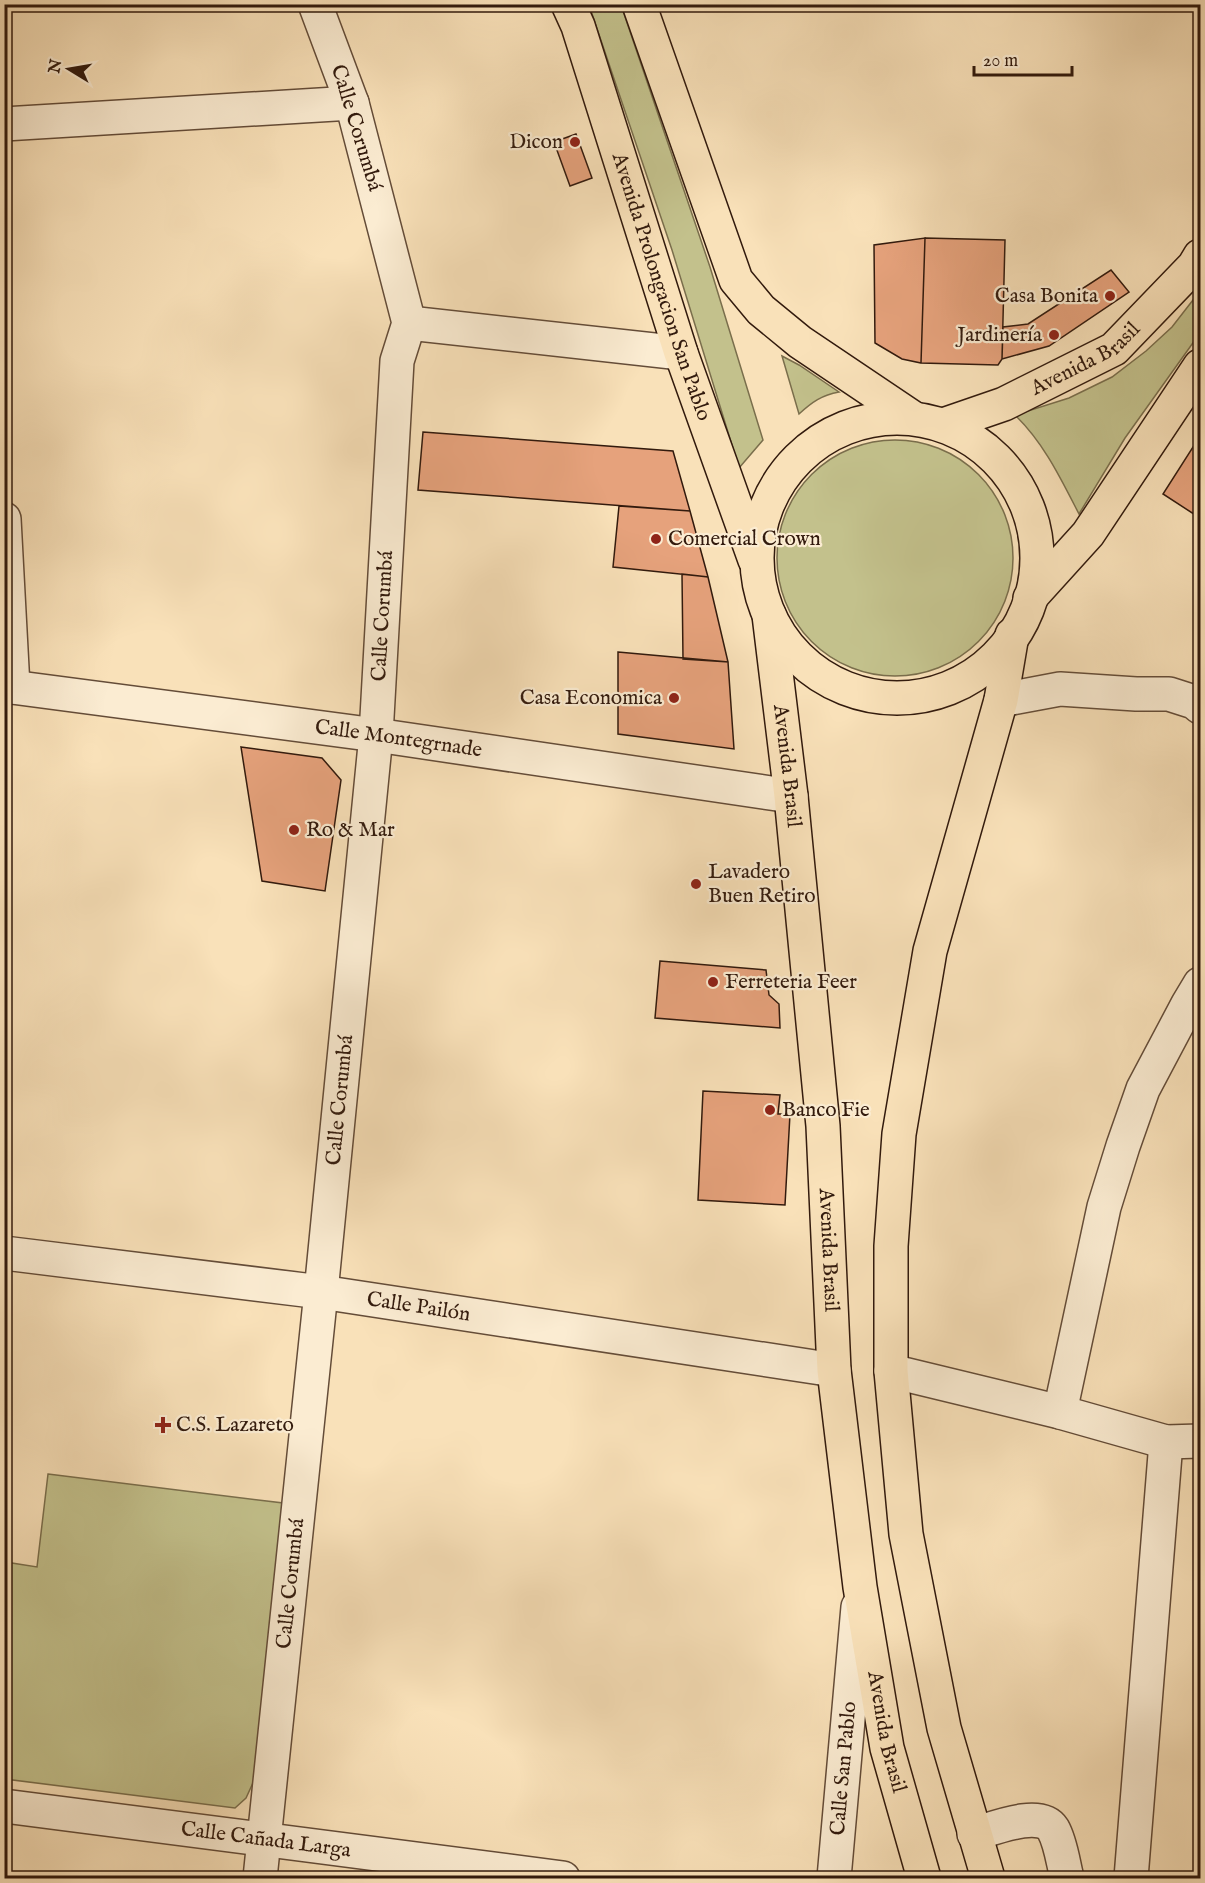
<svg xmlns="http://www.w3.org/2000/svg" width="1205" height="1883" font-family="'IM FELL English',serif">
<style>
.green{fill:#c3c18c;stroke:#7a6e4c;stroke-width:1.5}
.building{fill:#e6a27c;stroke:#321a0d;stroke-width:1.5}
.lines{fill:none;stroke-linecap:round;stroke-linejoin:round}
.minor-casing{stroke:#644c38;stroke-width:36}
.major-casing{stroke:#321a0d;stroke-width:36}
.minor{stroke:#fbecd2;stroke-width:33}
.major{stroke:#f9e1b9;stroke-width:33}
.poi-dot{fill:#8f2418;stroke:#fbecd2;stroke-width:2}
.labels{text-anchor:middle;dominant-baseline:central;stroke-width:4.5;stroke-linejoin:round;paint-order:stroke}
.street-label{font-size:21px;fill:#321a0d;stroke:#fbecd2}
.poi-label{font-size:21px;fill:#321a0d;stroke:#fbecd2;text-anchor:start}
</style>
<rect width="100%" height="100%" fill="#f9e1b9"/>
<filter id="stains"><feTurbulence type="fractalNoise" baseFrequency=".00333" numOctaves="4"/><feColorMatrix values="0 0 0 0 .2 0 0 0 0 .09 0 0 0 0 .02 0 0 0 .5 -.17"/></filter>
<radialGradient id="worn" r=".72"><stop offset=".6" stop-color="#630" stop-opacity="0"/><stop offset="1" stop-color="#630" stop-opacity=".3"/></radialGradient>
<path class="green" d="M589,5H621L710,267L763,440L739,468L672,250Z
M1200,291V333L1125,438L1079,514C1061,479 1044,443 1015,415L1069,398L1112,377L1146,351L1172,327Z
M782,356L799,365L839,392C822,395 812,402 799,414Z
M777 558a118 118 0 1 1 236 0a118 118 0 1 1-236 0Z
M48,1474L283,1503L258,1772L246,1798L235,1808L5,1779V1562L37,1567Z"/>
<path class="building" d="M1199,36H1200V69L1196,68Z
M576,134L592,178L570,186L554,142Z
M925,238L1005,240L1002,359L998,365L921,363Z
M925,238L921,363L902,359L875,343L874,245Z
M1111,270L1129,292L1049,346L1002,359L1003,327L1028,324Z
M423,432L673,451L690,511L418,490Z
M1200,436V518L1163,494Z
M619,506L690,511L708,577L613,567Z
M682,574L708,577L728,662L683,659Z
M618,652L728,662L734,749L618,734Z
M241,747L322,758L341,780L325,891L262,881Z
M660,961L766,970L769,995L779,1004L780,1028L655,1018Z
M703,1091L780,1095L778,1114H790L785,1205L698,1200Z"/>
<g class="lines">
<g class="minor-casing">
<g id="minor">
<path d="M4,124L352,103"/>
<path d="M409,323L681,353"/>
<path d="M4,519L13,687"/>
<path id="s1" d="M4,686L376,735L791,796"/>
<path d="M1001,700L1060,689L1136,694H1169L1194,702L1200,707"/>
<path id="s2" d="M4,1253L321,1292L834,1370"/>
<path d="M891,1371L1060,1412L1166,1442L1200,1441"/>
<path d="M1060,1412L1104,1207L1123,1146L1143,1089L1188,1004L1200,984"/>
<path id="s3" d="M4,1806L563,1878"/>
<path d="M974,1834C992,1829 1040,1809 1053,1829C1061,1843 1063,1863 1067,1878"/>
<path id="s4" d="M260,1878L321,1292L376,735L397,361L409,323L352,103L315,4"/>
<path id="s5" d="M834,1878L858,1607"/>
<path d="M1131,1878L1166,1442"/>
</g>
</g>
<g class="major-casing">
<g id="major">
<path id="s6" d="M568,4L578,26L681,353L755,560"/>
<path d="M639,4L736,280L761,310L800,342L913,418"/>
<circle cx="897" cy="558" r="140"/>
<path id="s7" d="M943,425L1004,404L1114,349L1194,266L1200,256"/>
<path d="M1030,598L1088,534L1200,366"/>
<path id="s8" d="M769,615L791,796L823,1126L834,1370L860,1587L887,1748L924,1878"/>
<path d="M988,1878L944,1728L906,1534L891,1371V1246L899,1134L930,951L1001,700L1012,635"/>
</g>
</g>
<use href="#minor" class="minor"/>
<use href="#major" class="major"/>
</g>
<g class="poi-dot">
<circle cx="575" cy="142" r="6"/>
<circle cx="1110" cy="296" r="6"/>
<circle cx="1054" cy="335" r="6"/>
<circle cx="656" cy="539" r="6"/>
<circle cx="674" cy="698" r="6"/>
<circle cx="294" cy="830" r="6"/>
<circle cx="696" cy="884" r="6"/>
<circle cx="713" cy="982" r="6"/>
<circle cx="770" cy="1110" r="6"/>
<path d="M160 1416h6v6h6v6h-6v6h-6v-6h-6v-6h6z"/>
</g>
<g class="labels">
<g class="street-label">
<text transform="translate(356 128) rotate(73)">Calle Corumbá</text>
<text stroke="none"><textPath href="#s6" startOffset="298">Avenida Prolongacion San Pablo</textPath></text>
<text stroke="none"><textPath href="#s7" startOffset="158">Avenida Brasil</textPath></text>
<text stroke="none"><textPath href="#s4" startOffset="1268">Calle Corumbá</textPath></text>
<text stroke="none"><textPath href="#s1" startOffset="398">Calle Montegrnade</textPath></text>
<text stroke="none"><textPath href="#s8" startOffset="152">Avenida Brasil</textPath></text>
<text stroke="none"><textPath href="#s4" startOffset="782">Calle Corumbá</textPath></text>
<text stroke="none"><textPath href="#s8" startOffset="638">Avenida Brasil</textPath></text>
<text stroke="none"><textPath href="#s2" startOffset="418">Calle Pailón</textPath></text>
<text stroke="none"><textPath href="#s4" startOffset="296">Calle Corumbá</textPath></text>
<text stroke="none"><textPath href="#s8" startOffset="1124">Avenida Brasil</textPath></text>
<text stroke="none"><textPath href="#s5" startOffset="110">Calle San Pablo</textPath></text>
<text stroke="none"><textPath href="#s3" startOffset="264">Calle Cañada Larga</textPath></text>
</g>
<g class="poi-label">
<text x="563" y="142" text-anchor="end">Dicon</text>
<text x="1098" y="296" text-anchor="end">Casa Bonita</text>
<text x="1042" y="335" text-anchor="end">Jardinería</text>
<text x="668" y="539">Comercial Crown</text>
<text x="662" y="698" text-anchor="end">Casa Economica</text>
<text x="306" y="830">Ro &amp; Mar</text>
<text x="708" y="872">Lavadero<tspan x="708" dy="24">Buen Retiro</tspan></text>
<text x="725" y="982">Ferreteria Feer</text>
<text x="782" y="1110">Banco Fie</text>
<text x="176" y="1425">C.S. Lazareto</text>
</g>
</g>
<rect width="1205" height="1883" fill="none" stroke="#f9e1b9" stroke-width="24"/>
<rect x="6" y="6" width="1193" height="1871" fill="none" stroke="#321a0d" stroke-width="3"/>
<rect x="12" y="12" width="1181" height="1859" fill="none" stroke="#321a0d" stroke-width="1.5"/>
<g transform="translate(69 69) rotate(281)" stroke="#fbecd2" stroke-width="4.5" paint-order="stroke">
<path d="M0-4.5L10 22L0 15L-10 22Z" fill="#321a0d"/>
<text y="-9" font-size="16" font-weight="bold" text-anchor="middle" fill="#321a0d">N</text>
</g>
<path d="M974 66v9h98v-9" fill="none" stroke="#321a0d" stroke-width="3"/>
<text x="983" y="66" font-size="18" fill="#321a0d" stroke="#fbecd2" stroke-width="4.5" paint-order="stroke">20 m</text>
<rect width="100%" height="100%" filter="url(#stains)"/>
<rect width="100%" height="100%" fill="url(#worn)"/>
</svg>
